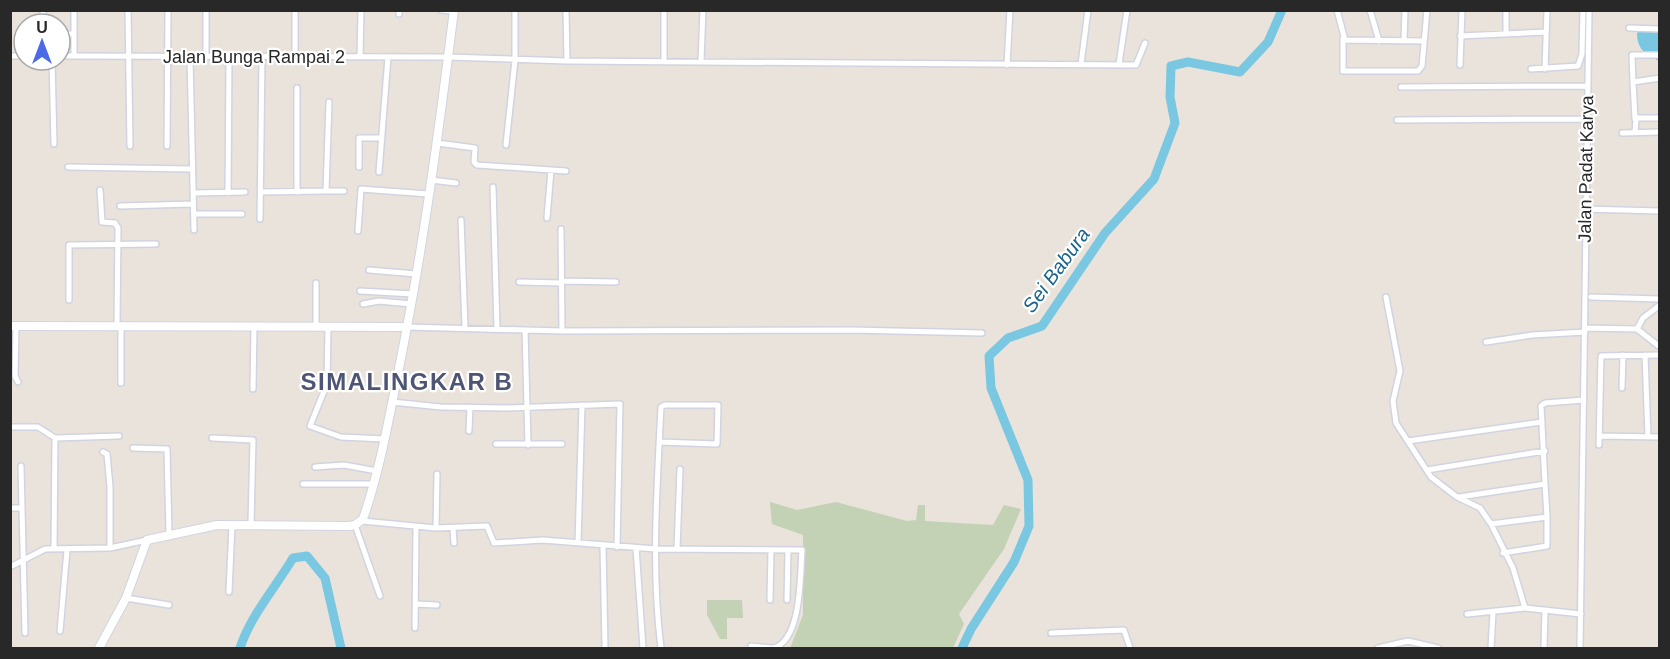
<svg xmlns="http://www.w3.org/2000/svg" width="1670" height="659" font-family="Arial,sans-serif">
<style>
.cemetery{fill:#c3d1b4}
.water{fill:#79c7e1}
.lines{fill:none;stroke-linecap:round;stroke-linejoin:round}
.river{stroke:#79c7e1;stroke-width:9}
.street-casing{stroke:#d1d4e0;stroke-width:8}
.secondary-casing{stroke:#d1d4e0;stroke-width:10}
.street{stroke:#fff;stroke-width:5}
.secondary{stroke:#fff;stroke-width:8}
.labels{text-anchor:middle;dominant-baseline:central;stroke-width:4.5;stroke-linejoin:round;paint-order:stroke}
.street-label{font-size:18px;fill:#282828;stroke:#fff}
.water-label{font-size:20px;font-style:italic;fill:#1b658a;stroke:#fff}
.district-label{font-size:24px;font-weight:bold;letter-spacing:1.5px;fill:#4e5574;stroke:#fff}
</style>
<rect width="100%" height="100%" fill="#e9e3db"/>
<path class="cemetery" d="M770,502L797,510L836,502L907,521L916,520L918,505H925V521L993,525L1004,505L1021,509L1004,549L959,614L964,624L953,648H790L803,615V535L772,524Z
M707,600H742L743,618H727V639H720L707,615Z"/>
<path class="water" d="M1659,21V61C1646,54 1637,50 1637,33L1644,26L1658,28Z"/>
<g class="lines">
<path class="river" d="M240,648C251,615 275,588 293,558L307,556L325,578L341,648
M962,648L971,629L1014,562L1029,526L1028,480L991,388L989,356L1008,338L1042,326L1105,233L1154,179L1175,123L1170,97L1171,66L1188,62L1240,72L1268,42L1282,10"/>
<g class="street-casing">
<path id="street" d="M43,10V24
M74,10V56
M128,10L130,146
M206,10V56
M295,10V56
M441,10L454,11
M566,10L567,61
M664,10V60
M1337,10L1345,40L1424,41
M1370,10L1379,41
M399,14V10
M1629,28L1660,29
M1506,33V10
M60,34H74
M1460,36L1546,32
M1343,38V71H1418L1422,66L1427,10
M1404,40L1405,10
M10,56H24
M60,56L448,57L567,61L1136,65L1145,43
M190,57L194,230
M360,57L361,10
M52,60L54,144
M701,60L703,10
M1081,64L1088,10
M1119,64L1127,10
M1007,65L1010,10
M1460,65L1462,10
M1531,69L1578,66L1582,54L1583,10
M1545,69L1547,10
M1633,82L1632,55H1660
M1401,87L1587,86
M297,88V192
M1635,119L1633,82L1660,78
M1397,120L1586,119
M1622,133L1660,132
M1635,133L1636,118H1660
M437,143L475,148L474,162L477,165L566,171
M506,145L515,60V10
M167,146L168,10
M68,167L191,169
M359,167V138H382
M379,172L388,57
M431,180L456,183
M493,187L497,328
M100,190L102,222L115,223L118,228L117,325
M326,191H344
M261,192L326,191L329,102
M193,193L245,192
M228,193L229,56
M120,206L193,204
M1584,209L1660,211
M194,214H242
M547,218L551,170
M260,219L262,56
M461,220L465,327
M561,229L562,331
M358,231L361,189L428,194
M369,270L416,274
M562,281L616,282
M519,282L562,283
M360,291L413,294
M1386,297L1400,371L1393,401L1396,423L1431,477L1457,497L1480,508L1491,524L1513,568L1525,608L1581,614
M1591,297L1660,299
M69,300V245L156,244
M363,304L379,301L411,304
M121,325V383
M16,326L15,376L18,382
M316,327V283
M328,327L327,384L310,426L341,437L385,439
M407,327L562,331L852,330L982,333
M1585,328L1637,329L1660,347
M1637,329L1643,318L1660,305
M525,330L528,445
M1486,342L1532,335L1585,332
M1645,355L1648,437
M1622,388L1623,355
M253,389L254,327
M392,402L441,407L506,408L620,404L617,547
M10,427H38L55,438L119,436
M469,431L470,407
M1599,436L1660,437
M212,438L253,440L251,524
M1408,441L1542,422
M659,442L717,444L718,405H665L661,407C657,487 651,569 661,648
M496,444H562
M1599,445L1601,356L1660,355
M133,448L167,449L169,535
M103,452L107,454L110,487V548
M21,466L25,633
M315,467L344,465L377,471
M1427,470L1545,451
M303,484H374
M1459,497L1545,484L1541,406L1545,403L1584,400
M10,508H22
M362,521L436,528L487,526L494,543L543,540L656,549L802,550C800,575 802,639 774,648
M1491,524L1547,517L1545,483
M355,525L380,596
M436,528L437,474
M453,528L454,543
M578,543L582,405
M603,546L605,648
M636,548L643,648
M54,549L55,438
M677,549L680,469
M1503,553L1547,546V517
M10,567L45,549L110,548L147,540
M229,592L232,525
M126,598L169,605
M770,600L771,551
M787,600L788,551
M415,604L437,605
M1467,614L1525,608
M415,628L416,526
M60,631L67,550
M1051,633L1124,630L1130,648
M751,646L772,648
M1378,648L1408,641L1438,648
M1491,648L1493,612
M1544,648L1545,610
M1580,648L1589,10"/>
</g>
<g class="secondary-casing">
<path id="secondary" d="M10,326L407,327
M99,648L126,598L147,540L217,525L349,526L355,525L363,519C380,470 389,418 399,368C423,250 439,130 454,10"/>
</g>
<use href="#street" class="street"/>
<use href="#secondary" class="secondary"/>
</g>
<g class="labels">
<g class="street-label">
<text x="254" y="57">Jalan Bunga Rampai 2</text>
<text transform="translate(1586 169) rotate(-89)">Jalan Padat Karya</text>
</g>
<g class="water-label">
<text transform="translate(1056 270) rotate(-54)">Sei Babura</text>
</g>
<g class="district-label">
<text x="407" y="381">SIMALINGKAR B</text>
</g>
</g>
<rect width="1670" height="659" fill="none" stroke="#282828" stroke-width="24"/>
<g transform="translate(42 42)"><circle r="28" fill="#ffffff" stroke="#a9a9a9" stroke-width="1.5"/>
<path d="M0-4.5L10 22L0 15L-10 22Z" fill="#4b6be6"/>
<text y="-9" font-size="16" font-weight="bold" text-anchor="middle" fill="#282828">U</text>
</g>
</svg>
